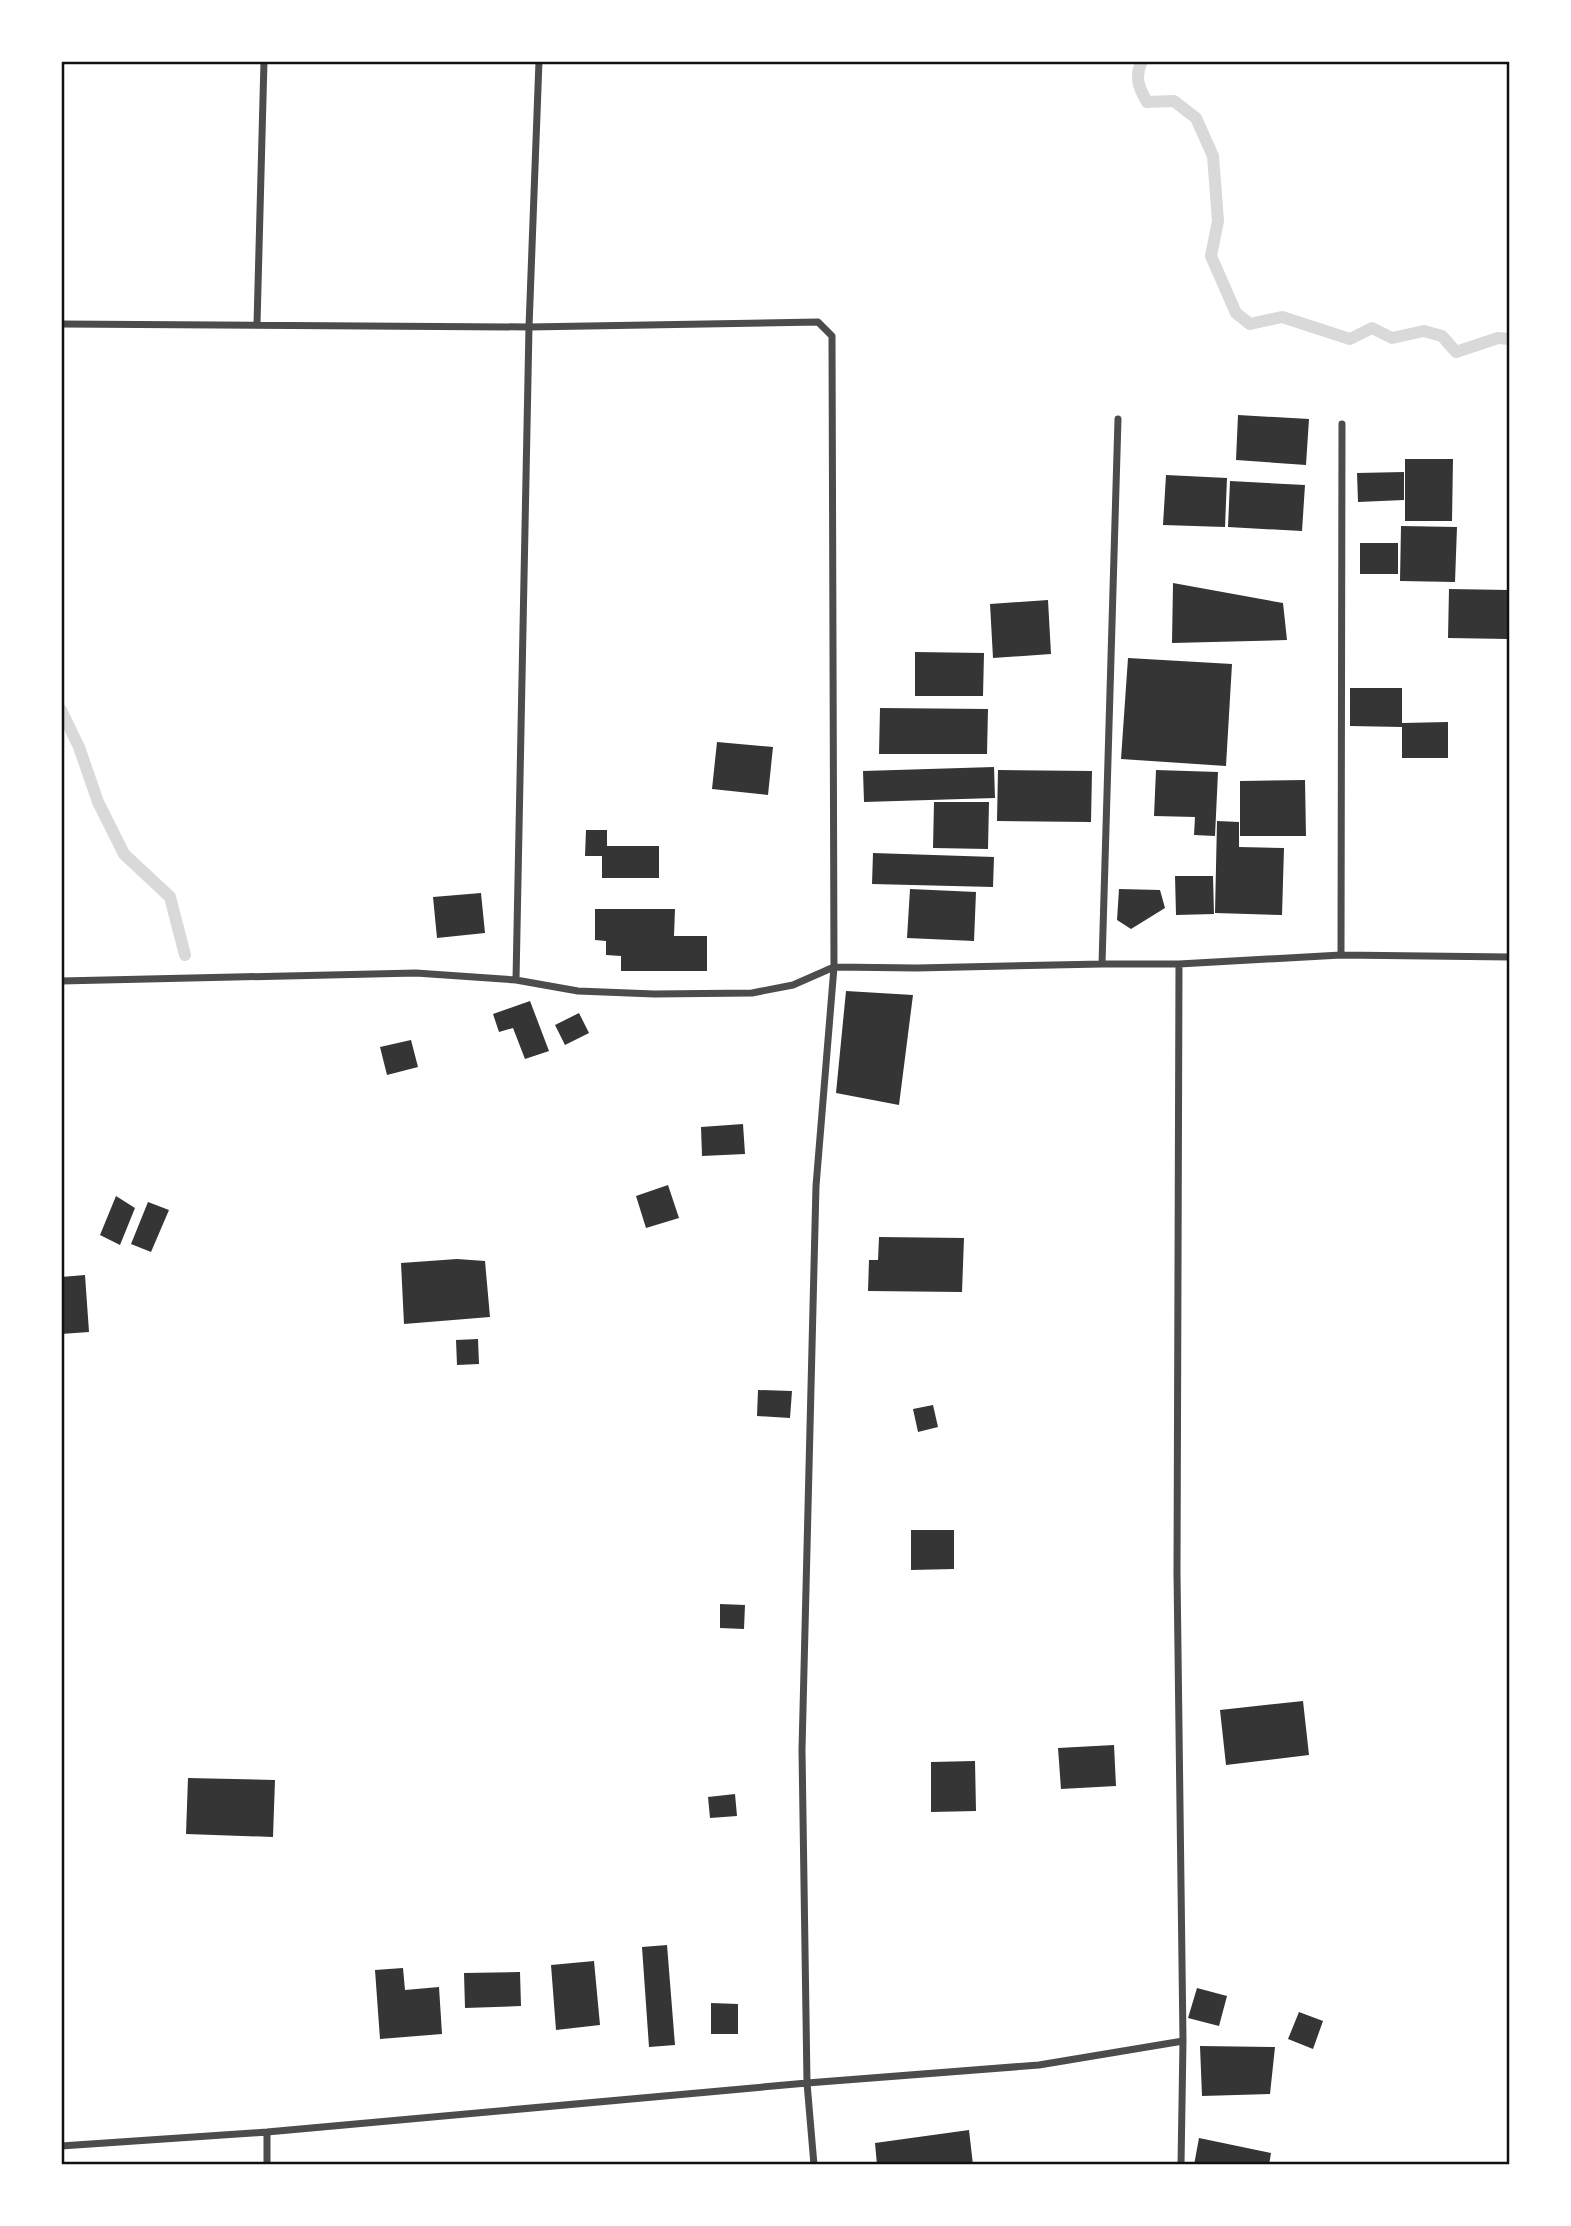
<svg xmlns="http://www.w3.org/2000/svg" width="1571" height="2226" font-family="'DM Sans',sans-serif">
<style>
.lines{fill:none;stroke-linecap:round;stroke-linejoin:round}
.stream{stroke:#d9d9d9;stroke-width:12}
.building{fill:#353535}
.minor{stroke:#4c4c4c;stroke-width:7}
.neatline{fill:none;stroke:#111;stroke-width:2.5}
</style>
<rect width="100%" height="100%" fill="#fff"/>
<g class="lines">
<path class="stream" d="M1142,61C1134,77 1139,88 1147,102L1174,101L1196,118L1213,156L1218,221L1211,256L1236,313L1250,324L1282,317L1350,339L1372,328L1392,338L1424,331L1442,336L1456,352L1498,338L1510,339
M61,710L79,747L98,802L124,854L170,897L185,955"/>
</g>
<path class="building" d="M1238,415L1309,419L1306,465L1236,460Z
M1405,459H1453L1452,521H1405Z
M1404,472V500L1358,502L1357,473Z
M1166,475L1227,478L1225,527L1163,525Z
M1230,481L1305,485L1302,531L1228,527Z
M1401,526L1457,527L1455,582L1400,581Z
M1360,543H1398V574H1360Z
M1173,583L1283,603L1287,640L1172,643Z
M1449,589L1509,590L1508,639L1448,638Z
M1048,600L1051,654L993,658L990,604Z
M915,652L984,653L983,696H915Z
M1128,658L1232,664L1226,766L1121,759Z
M1350,688H1402V723L1448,722V758H1402V727L1350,726Z
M880,708L988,709L987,754H879Z
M717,742L773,747L768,795L712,789Z
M994,767L995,798L864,802L863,771Z
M998,770L1092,771L1091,822L997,821Z
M1156,770L1218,772L1215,836L1194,835L1195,817L1154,816Z
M1305,780L1306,836H1240V781Z
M934,802H989L988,849L933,848Z
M1217,821L1239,822V847L1284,848L1282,915L1215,913Z
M586,830H607V846H659V878H602V856H585Z
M873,853L994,857L993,887L872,884Z
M1175,876H1213L1214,914L1176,915Z
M910,889L976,892L974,941L907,938Z
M1119,889L1160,890L1165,908L1131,929L1117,920Z
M481,893L485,933L437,938L433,897Z
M595,909H675L674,936H707V971H621V956L606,955V941L595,940Z
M846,991L913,995L899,1105L836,1093Z
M530,1001L549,1051L525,1059L513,1028L499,1032L493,1014Z
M579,1013L589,1033L565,1045L555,1025Z
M411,1040L418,1067L387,1075L380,1047Z
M743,1124L745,1154L702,1156L701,1127Z
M668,1185L679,1218L646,1228L636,1196Z
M116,1196L135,1208L120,1245L100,1235Z
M148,1202L169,1210L151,1252L131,1244Z
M879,1237L964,1238L962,1292L868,1291L869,1260H878Z
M457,1259L485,1261L490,1317L404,1324L401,1263Z
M85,1275L89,1332L61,1334V1277Z
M478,1339L479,1364L457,1365L456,1340Z
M758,1390L792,1391L790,1418L757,1416Z
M933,1405L938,1427L918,1432L913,1409Z
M911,1530H954V1569L911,1570Z
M720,1604L745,1605L744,1629L720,1628Z
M1303,1701L1309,1755L1226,1765L1220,1710Z
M1114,1745L1116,1786L1061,1789L1058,1748Z
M975,1761L976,1811L931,1812V1762Z
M188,1778L275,1780L273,1837L186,1834Z
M735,1794L737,1816L710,1818L708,1797Z
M667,1945L675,2045L649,2047L642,1947Z
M594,1961L600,2025L556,2030L551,1965Z
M403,1968L405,1990L439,1987L442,2034L380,2039L375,1970Z
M520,1972L521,2006L465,2008L464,1973Z
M1197,1988L1227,1996L1219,2026L1188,2018Z
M711,2003L738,2004V2034H711Z
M1299,2012L1323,2021L1313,2049L1288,2039Z
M1200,2046L1275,2047L1270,2094L1202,2096Z
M969,2130L973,2165H877L875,2143Z
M1199,2138L1271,2153L1269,2165H1194Z"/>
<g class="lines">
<path class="minor" d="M61,324L529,327L818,322L832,336L834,967L816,1186L802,1750L807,2083L814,2165
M257,324L264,61
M1341,955L1342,424
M1102,964L1118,419
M516,980L529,327L539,61
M61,981L416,973L516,980L578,991L654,994L752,993L793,985L834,967L917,968L1102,964H1179L1341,955L1510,957
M267,2132V2165
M61,2146L267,2132L807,2083L1039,2065L1183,2041L1177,1573L1179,964
M1181,2165L1183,2041"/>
</g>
<rect width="1571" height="2226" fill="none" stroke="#ffffff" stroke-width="126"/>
<rect x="63" y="63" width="1445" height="2100" class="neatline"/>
</svg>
